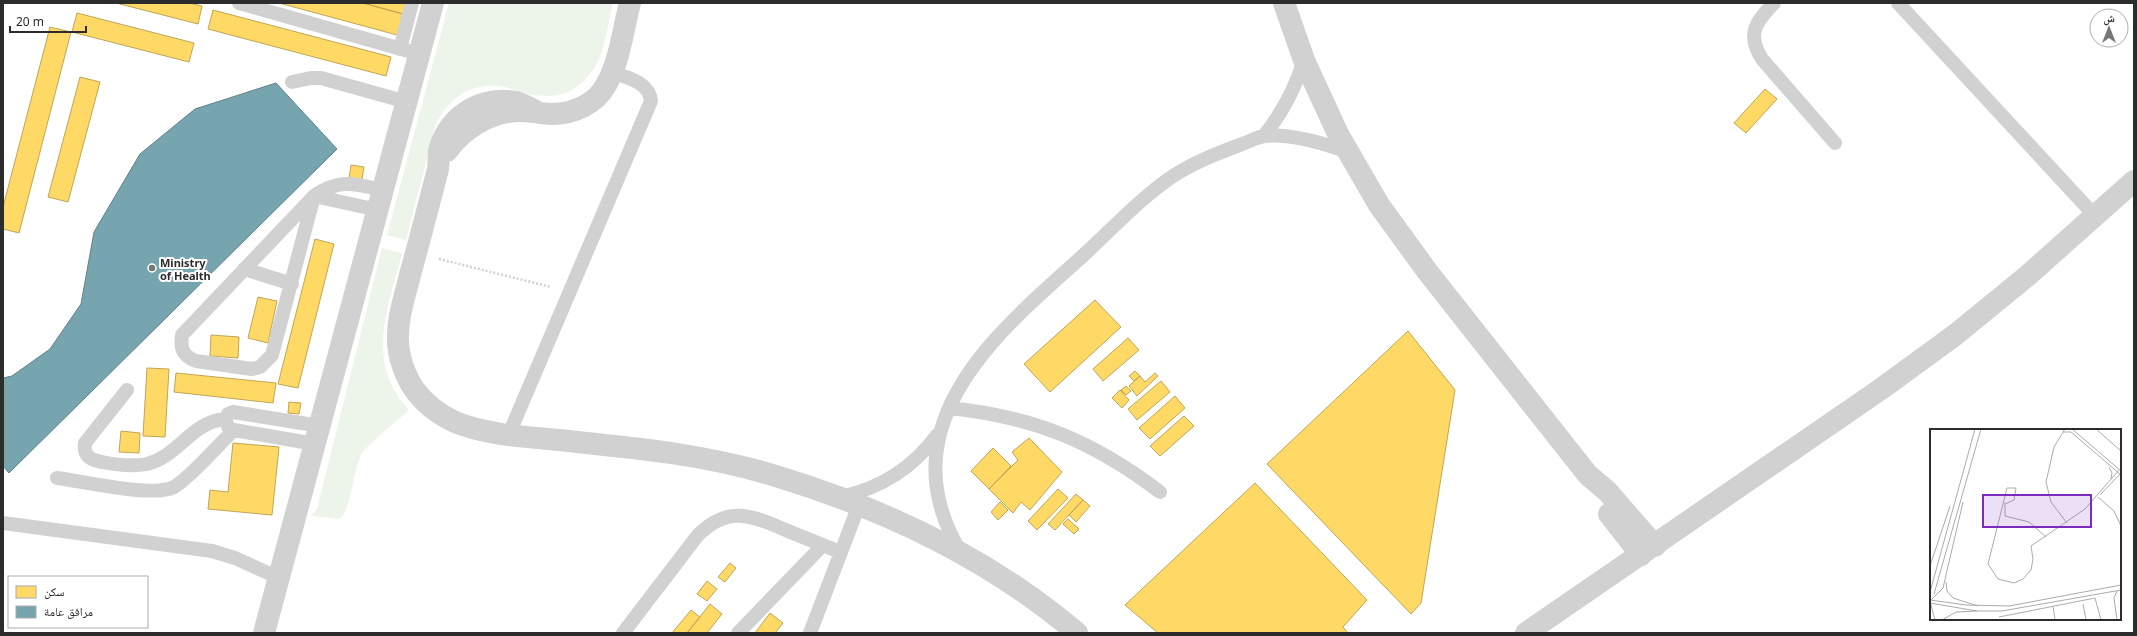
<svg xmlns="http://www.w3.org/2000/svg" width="2137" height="636" font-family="'Noto Sans','Noto Naskh Arabic',sans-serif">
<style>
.green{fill:#edf4e9}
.homes{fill:#ffd966;stroke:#c0a555}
.public{fill:#76a5af;stroke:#608188}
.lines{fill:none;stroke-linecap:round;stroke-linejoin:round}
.path{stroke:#d1d1d1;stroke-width:2.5;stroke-dasharray:2 2;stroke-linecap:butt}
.lane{stroke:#d1d1d1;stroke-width:14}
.street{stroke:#d1d1d1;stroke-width:22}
.poi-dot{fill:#767676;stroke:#fff;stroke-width:1.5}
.labels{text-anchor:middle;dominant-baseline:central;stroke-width:4;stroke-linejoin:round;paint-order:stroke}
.poi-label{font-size:11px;font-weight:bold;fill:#2c2c2c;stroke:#fff;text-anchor:start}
.inset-road{fill:none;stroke:#ababab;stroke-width:1}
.view{fill:#7b2cbf;fill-opacity:0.15;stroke:#7b2cbf;stroke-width:2}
.inset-edge{fill:none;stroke:#2c2c2c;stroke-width:2}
</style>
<rect width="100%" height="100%" fill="#fff"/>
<path class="green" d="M449,3H613C609,19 604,52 596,65C579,93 558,100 527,94C517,92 507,86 497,86C468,84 450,99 436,123L406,240L387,235Z
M382,248L402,253C388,309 364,361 409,410C399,419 365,446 361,455C353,471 351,509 340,519L311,516L317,509Z"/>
<path class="homes" d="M116,3H189L202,6L198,24Z
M279,3H363L403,14L397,35Z
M363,3H406L403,14Z
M213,10L391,57L386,76L208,29Z
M77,13L194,43L189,62L72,32Z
M50,27L71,32L19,233L3,229V207Z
M80,77L100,82L68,202L48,197Z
M1765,89L1777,99L1746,133L1734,123Z
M351,165L364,167L362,179L349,178Z
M315,239L334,244L298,388L278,384Z
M258,297L277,301L268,343L248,338Z
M1095,300L1121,327L1050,392L1024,364Z
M1408,331L1455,390L1421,603L1411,614L1267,464Z
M211,335L239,337L238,358L210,356Z
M1128,338L1139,350L1103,381L1093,369Z
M147,368L169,369L165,437L143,436Z
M1135,371L1140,376L1134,381L1129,376Z
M176,373L276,383L273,403L174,392Z
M1155,373L1158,376L1137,396L1129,386L1140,376L1145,382Z
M1161,381L1170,392L1137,420L1128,409Z
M1126,386L1131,391L1126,395L1121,390Z
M1120,390L1129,400L1122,408L1112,398Z
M1175,396L1185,408L1150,439L1139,428Z
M289,402L301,403L299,414L288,413Z
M1184,416L1194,426L1160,456L1150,446Z
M121,431L140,433L139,453L119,452Z
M1029,438L1062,472L1030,510L1021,502L1013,513L989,489L1018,460L1012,452Z
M233,443L279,447L272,515L208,509L210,490L228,492Z
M993,448L1011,466L989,489L971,471Z
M1255,483L1367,600L1343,627L1348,633H1158L1125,605Z
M1058,489L1068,498L1037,530L1028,521Z
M1076,494L1083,500L1055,530L1048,524Z
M1083,500L1090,506L1076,522L1069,515Z
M1000,502L1008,510L998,520L991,512Z
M1068,519L1079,529L1074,534L1063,524Z
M730,563L736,568L725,582L718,577Z
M707,581L717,589L707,601L697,594Z
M710,604L722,614L707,633H687Z
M691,610L700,617L687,633H672Z
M770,613L783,623L775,633H755Z"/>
<path class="public" d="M276,83L337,149L9,473L3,466V378L12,376L50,349L81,304L94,232L140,154L195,109Z"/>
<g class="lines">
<path class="path" d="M439,259L551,287"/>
<path class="lane" d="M239,3L419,54
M1774,3C1756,22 1746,34 1762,59L1835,143
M1898,3L2096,217
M400,49L412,3
M292,82L311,78H321L407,102
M1264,136C1282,113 1295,89 1304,60
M314,196L272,355L260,367L252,369L196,361C183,356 180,349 182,335Z
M314,196C340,178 355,184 383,190
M314,196L378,210
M244,269L292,284
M127,390L85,443C83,456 90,460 102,462C117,465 132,467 147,464C179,456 191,422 225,419
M950,408C1034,417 1093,441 1160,492
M509,434L651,101C649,82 628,78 612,72
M315,444L234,430L229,429L225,419L228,414L233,412L320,426
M57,478C82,481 154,498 174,487C191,477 218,445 234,430
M841,497C881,488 913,468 937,435
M3,523L212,551L235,558L279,578
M960,551C938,514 929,476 940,434C959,359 1034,301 1088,251C1116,225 1142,197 1173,176C1194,162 1219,153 1242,144C1249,142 1257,137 1264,136C1291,133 1323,143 1348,152
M623,633L698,535C729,504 753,516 788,531C805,538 823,545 840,552
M738,633L823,545
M810,633L859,505"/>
<path class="street" d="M1284,3L1304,60L1338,134L1379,205L1427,271L1588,475L1607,491L1655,546
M536,111C529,108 523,104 516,102C482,96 451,114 440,147C438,153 439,162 438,169C429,204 420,239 410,275C405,296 397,318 398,340C398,356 405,376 414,389C424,403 440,415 455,422C492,437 537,437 577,442C645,449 713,456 779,477C887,510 990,559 1077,633
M447,151C463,129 488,113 516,111C528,110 540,114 552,114C573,114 596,104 606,85C620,61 623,29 630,3
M1609,514L1641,555
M264,633L433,3
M1526,633L1881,389L1955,335L2026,277L2134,181"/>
</g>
<circle class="poi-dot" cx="152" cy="268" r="4"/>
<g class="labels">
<g class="poi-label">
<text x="160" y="262">Ministry<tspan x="160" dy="13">of Health</tspan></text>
</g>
</g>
<g transform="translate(1930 429)">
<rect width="191" height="191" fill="#fff"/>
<path class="inset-road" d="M135,0L124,18L116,53L121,73L137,94M142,0L191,42M166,0L191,22M133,3H141L191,46M179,38L182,44L181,50M170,66L190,45M168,68L184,82L191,97M75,74V87L99,93L116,108M75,75L84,71L86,59H77L58,135L68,150L84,154L93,150L101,141L103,130L101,117L155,80L189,41M0,137L20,77M16,153L17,162L23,169L48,177M187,162L184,169L187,191M0,163L45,0M4,165L51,0M0,171L36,176L79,177L191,156M0,172L13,159L33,73M0,172L5,191M0,174L47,182H72L191,161M153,175L156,191M123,177L125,191M69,188L165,169L171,191M12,191L26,183L47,182"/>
<path class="view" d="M53,66H161V98H53Z"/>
<rect width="191" height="191" class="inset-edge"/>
</g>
<rect width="2137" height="636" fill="none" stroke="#2c2c2c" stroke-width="8"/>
<rect x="8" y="576" width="140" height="52" fill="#ffffff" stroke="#ababab"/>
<rect x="16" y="586" width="20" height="12" fill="#ffd966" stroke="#ababab"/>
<text x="44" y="596" font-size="12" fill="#2c2c2c">سكن</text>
<rect x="16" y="606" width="20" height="12" fill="#76a5af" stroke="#ababab"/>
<text x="44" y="616" font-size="12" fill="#2c2c2c">مرافق عامة</text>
<g transform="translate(2109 28)"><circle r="19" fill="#ffffff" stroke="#ababab"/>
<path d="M0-3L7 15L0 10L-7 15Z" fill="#767676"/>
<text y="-6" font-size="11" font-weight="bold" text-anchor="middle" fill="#2c2c2c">ش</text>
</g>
<path d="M10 26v6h76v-6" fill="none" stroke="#2c2c2c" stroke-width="2"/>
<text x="16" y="26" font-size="12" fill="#2c2c2c" stroke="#ffffff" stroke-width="3" paint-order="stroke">20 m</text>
</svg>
